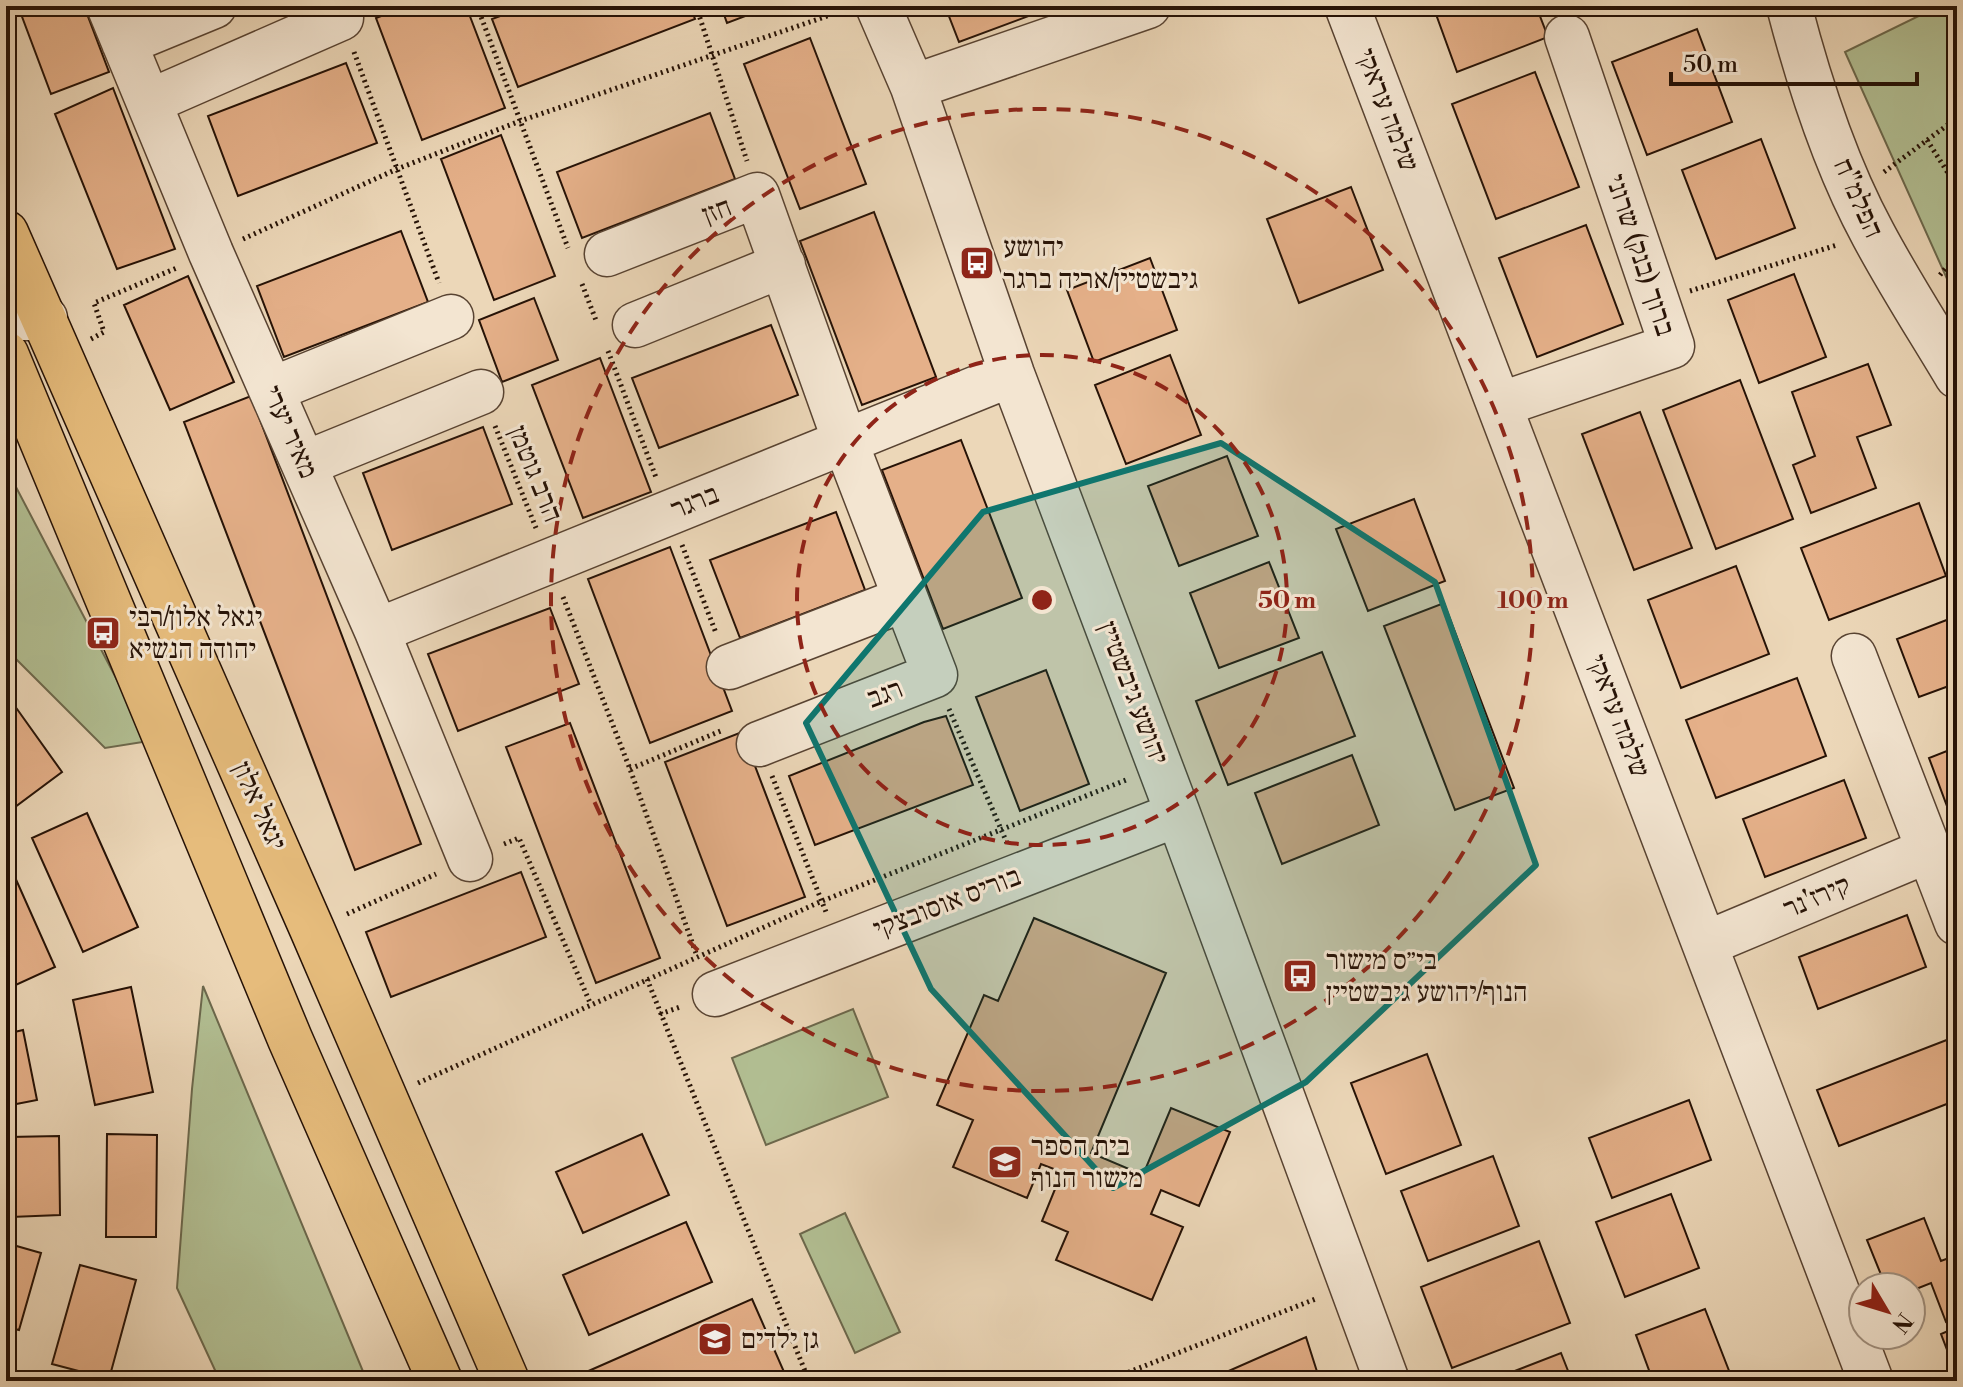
<svg xmlns="http://www.w3.org/2000/svg" width="1963" height="1387" font-family="'Libre Bodoni','Frank Ruhl Libre',serif">
<style>
.green{fill:#b2bf93;stroke:#6c684c;stroke-width:2}
.building{fill:#e5b089;stroke:#261206;stroke-width:2}
.lines{fill:none;stroke-linecap:round;stroke-linejoin:round}
.minor-casing{stroke:#584332;stroke-width:47}
.major-casing{stroke:#261206;stroke-width:47}
.path{stroke:#261206;stroke-width:5;stroke-dasharray:2 4;stroke-linecap:butt}
.minor{stroke:#f3e5d1;stroke-width:44}
.major{stroke:#e6bc7c;stroke-width:44}
.marked{fill:#0f766e;fill-opacity:0.2;stroke:#0f766e;stroke-width:6;stroke-linejoin:round}
.ring{fill:none;stroke:#8f2418;stroke-width:4;stroke-dasharray:14 10}
.labels{text-anchor:middle;dominant-baseline:central;stroke-width:6;stroke-linejoin:round;paint-order:stroke}
.street-label{font-size:28px;fill:#261206;stroke:#f3e5d1}
.poi-label{font-size:28px;fill:#261206;stroke:#f3e5d1;text-anchor:start}
.centre{fill:#8f2418;stroke:#f3e5d1;stroke-width:4}
.ring-label{font-size:24px;text-anchor:middle;font-weight:bold;fill:#8f2418;stroke:#f3e5d1;stroke-width:6;stroke-linejoin:round;paint-order:stroke}
</style>
<rect width="100%" height="100%" fill="#ecd7b8"/>
<filter id="stains"><feTurbulence type="fractalNoise" baseFrequency=".0025" numOctaves="4"/><feColorMatrix values="0 0 0 0 .2 0 0 0 0 .09 0 0 0 0 .02 0 0 0 .5 -.17"/></filter>
<radialGradient id="worn" r=".72"><stop offset=".6" stop-color="#630" stop-opacity="0"/><stop offset="1" stop-color="#630" stop-opacity=".3"/></radialGradient>
<path class="green" d="M1939,6H1957V301L1845,52Z
M6,468L149,741L105,748L6,649Z
M203,986L367,1381H220L177,1288L192,1089Z
M853,1009L888,1097L766,1145L732,1058Z
M845,1213L900,1332L855,1353L800,1234Z"/>
<path class="building" d="M18,6H84L109,72L51,94Z
M407,6H466L505,108L422,140L376,18Z
M527,6H690L695,19L518,87L492,19Z
M721,6H772L727,23Z
M945,6H1040L1042,11L959,42Z
M1433,6H1536L1548,37L1457,72Z
M1697,29L1732,122L1647,155L1612,62Z
M810,38L866,184L800,209L744,64Z
M346,63L377,143L238,196L208,116Z
M1535,72L1579,187L1496,219L1452,104Z
M113,88L175,249L117,269L55,114Z
M710,113L735,179L582,238L557,172Z
M501,135L555,276L494,300L441,159Z
M1761,139L1795,228L1716,259L1682,170Z
M1351,187L1383,270L1299,303L1267,219Z
M874,212L936,377L862,405L800,241Z
M1586,225L1623,324L1537,357L1499,258Z
M401,231L428,302L284,357L257,286Z
M1150,258L1177,330L1094,362L1067,290Z
M1794,274L1826,357L1759,383L1728,300Z
M188,276L234,382L170,410L124,305Z
M534,298L558,360L502,382L479,320Z
M771,325L798,395L659,448L632,378Z
M1170,355L1201,435L1126,464L1095,385Z
M600,358L651,492L583,518L532,385Z
M1868,364L1891,425L1857,437L1876,488L1811,513L1793,465L1815,456L1792,392Z
M1740,380L1793,519L1716,549L1663,410Z
M251,396L421,844L355,870L184,422Z
M1640,412L1692,548L1634,570L1582,434Z
M483,427L512,504L392,550L363,473Z
M961,440L1022,598L943,629L882,470Z
M1227,456L1258,536L1179,566L1148,486Z
M1414,499L1445,581L1368,611L1336,529Z
M1919,503L1946,576L1829,620L1801,548Z
M836,512L865,590L740,638L710,560Z
M670,547L732,711L650,743L588,579Z
M1269,562L1299,638L1219,668L1190,593Z
M1736,566L1769,654L1681,688L1648,600Z
M1444,603L1514,788L1455,810L1384,626Z
M550,608L579,684L458,731L428,654Z
M1957,616V683L1919,697L1897,639Z
M1322,652L1355,736L1228,785L1196,701Z
M1046,670L1089,784L1020,811L976,697Z
M1797,678L1826,756L1716,798L1686,720Z
M7,695L62,772L15,807L6,794Z
M946,716L973,785L815,845L789,776L924,722Z
M570,723L660,958L596,983L506,747Z
M742,732L805,897L727,926L665,762Z
M1957,747V833L1929,758Z
M1352,755L1379,825L1282,864L1255,793Z
M1844,780L1866,838L1765,877L1743,819Z
M87,813L138,927L83,952L32,838Z
M10,866L55,967L7,989L6,867Z
M521,872L546,937L391,997L366,932Z
M1907,915L1926,967L1818,1009L1799,957Z
M1034,918L1166,973L1091,1153L1143,1175L1171,1108L1230,1132L1199,1206L1161,1190L1151,1214L1183,1227L1152,1300L1056,1260L1068,1232L1042,1221L1062,1172L1041,1164L1027,1198L953,1167L973,1120L937,1105L984,995L998,1001Z
M131,987L153,1092L95,1105L73,1000Z
M23,1030L37,1100L6,1106V1034Z
M1957,1036V1100L1839,1146L1817,1090Z
M1427,1054L1461,1145L1386,1174L1351,1083Z
M1689,1100L1711,1160L1612,1198L1589,1138Z
M107,1134L157,1135L156,1237H106Z
M642,1134L669,1195L583,1233L556,1172Z
M59,1136L60,1215L11,1217L9,1137Z
M1493,1156L1519,1226L1428,1261L1401,1191Z
M1671,1194L1699,1268L1625,1297L1596,1222Z
M1924,1218L1941,1261L1957,1255V1318L1946,1322L1931,1283L1911,1291V1287H1886L1867,1240Z
M686,1222L712,1282L589,1335L563,1275Z
M1539,1241L1570,1323L1452,1368L1421,1287Z
M6,1243L41,1253L19,1330L6,1327Z
M80,1265L136,1280L109,1379L52,1364Z
M752,1299L788,1381H568V1380Z
M1705,1309L1733,1381H1653L1636,1335Z
M1957,1327V1376L1941,1334Z
M1306,1337L1320,1381H1206Z
M1561,1353L1572,1381H1489Z"/>
<g class="lines">
<g class="minor-casing">
<path id="minor" d="M109,6L211,253L377,631L470,859
M878,6L913,87L1012,374L1178,814L1387,1381
M1347,6L1871,1381
M1789,6C1809,83 1835,164 1873,234C1899,283 1929,329 1957,376
M124,43L214,6
M913,87L1148,6
M149,102L341,18
M607,254L757,195L845,441L935,675L759,744
M6,318H45
M635,325L783,265
M271,390L451,317
M1499,405L1672,346L1567,37
M304,464L481,392
M377,631L1012,374
M1854,656L1957,923
M729,667L905,599
M1705,944L1929,850
M715,994L1178,814"/>
</g>
<g class="major-casing">
<path id="major" d="M6,233L312,929L507,1381
M6,354L290,1039L440,1381"/>
</g>
<path class="path" d="M477,6L568,248
M696,6L747,161
M354,52L439,283
M1927,140L1957,187
M1884,172L1957,118
M243,239L397,169L520,121L842,11
M1940,275L1957,254
M582,284L597,323
M1690,291L1837,245
M91,339L104,332L94,303L179,267
M608,351L657,480
M495,426L536,528
M682,545L716,633
M563,597L630,769L697,956
M949,709L1007,843
M630,769L723,730
M772,776L826,912
M504,844L519,838L591,1005
M347,914L436,874
M647,979L809,1381
M660,1014L680,1007
M418,1083L822,901L1126,780
M1106,1381L1318,1298"/>
<use href="#minor" class="minor"/>
<use href="#major" class="major"/>
</g>
<path class="marked" d="M1221,443L1435,582L1536,865L1306,1082L1113,1188L931,989L806,723L983,512Z"/>
<g class="ring">
<circle cx="1042" cy="600" r="245"/>
<circle cx="1042" cy="600" r="491"/>
</g>
<defs>
<g id="bus-square" transform="scale(1.8)"><rect x="-9" y="-9" width="18" height="18" rx="4" fill="#8f2418" stroke="#f3e5d1"/><path d="M-5-6H5V4H4V6H2V4H-2V6H-4V4H-5ZM-3.5-4V0h7V-4ZM-3.5 1.2v1.5H-2V1.2ZM2 1.2v1.5H3.5V1.2Z" fill="#fff"/></g>
<g id="school-square" transform="scale(1.8)"><rect x="-9" y="-9" width="18" height="18" rx="4" fill="#8f2418" stroke="#f3e5d1"/><path d="M0-5L7-2L0 1L-7-2ZM-4 1L0 2.5L4 1V4Q0 6-4 4Z" fill="#fff"/></g>
</defs>
<g fill-rule="evenodd">
<use href="#bus-square" x="977" y="263"/>
<use href="#bus-square" x="103" y="633"/>
<use href="#bus-square" x="1300" y="976"/>
<use href="#school-square" x="1005" y="1162"/>
<use href="#school-square" x="715" y="1339"/>
</g>
<g class="labels">
<g class="street-label">
<text transform="translate(1387 110) rotate(69)">שלמה עראקי</text>
<text transform="translate(1858 198) rotate(66)">הפלמ"ח</text>
<text transform="translate(717 211) rotate(-21)">חזן</text>
<text transform="translate(1640 255) rotate(72)">ברוך (בנק) שרוני</text>
<text transform="translate(290 432) rotate(66)">מאיר יערי</text>
<text transform="translate(535 474) rotate(68)">הרב גוטמן</text>
<text transform="translate(695 502) rotate(-22)">ברגר</text>
<text transform="translate(1133 693) rotate(69)">יהושע גיבשטיין</text>
<text transform="translate(885 694) rotate(-21)">רגב</text>
<text transform="translate(1618 716) rotate(69)">שלמה עראקי</text>
<text transform="translate(259 806) rotate(66)">יגאל אלון</text>
<text transform="translate(1817 897) rotate(-23)">קירז'נר</text>
<text transform="translate(947 903) rotate(-21)">בוריס אוסובצקי</text>
</g>
<g class="poi-label">
<text x="1003" y="247">יהושע<tspan x="1003" dy="32">גיבשטיין/אריה ברגר</tspan></text>
<text x="129" y="617">יגאל אלון/רבי<tspan x="129" dy="32">יהודה הנשיא</tspan></text>
<text x="1326" y="960">בי״ס מישור<tspan x="1326" dy="32">הנוף/יהושע גיבשטיין</tspan></text>
<text x="1031" y="1146">בית הספר<tspan x="1031" dy="32">מישור הנוף</tspan></text>
<text x="741" y="1339">גן ילדים</text>
</g>
</g>
<circle cx="1042" cy="600" r="12" class="centre"/>
<g class="ring-label">
<text x="1287" y="608">50 m</text>
<text x="1533" y="608">100 m</text>
</g>
<rect width="1963" height="1387" fill="none" stroke="#ecd7b8" stroke-width="32"/>
<rect x="8" y="8" width="1947" height="1371" fill="none" stroke="#261206" stroke-width="4"/>
<rect x="16" y="16" width="1931" height="1355" fill="none" stroke="#261206" stroke-width="2"/>
<g transform="translate(1887 1311) rotate(128)"><circle r="38" fill="#f3e5d1" stroke="#a19180" stroke-width="2"/>
<path d="M0-6L14 30L0 20L-14 30Z" fill="#8f2418"/>
<text y="-12" font-size="22" font-weight="bold" text-anchor="middle" fill="#261206">N</text>
</g>
<path d="M1671 72v12h246v-12" fill="none" stroke="#261206" stroke-width="4"/>
<text x="1683" y="72" font-size="24" fill="#261206" stroke="#f3e5d1" stroke-width="6" paint-order="stroke">50 m</text>
<rect width="100%" height="100%" filter="url(#stains)"/>
<rect width="100%" height="100%" fill="url(#worn)"/>
</svg>
